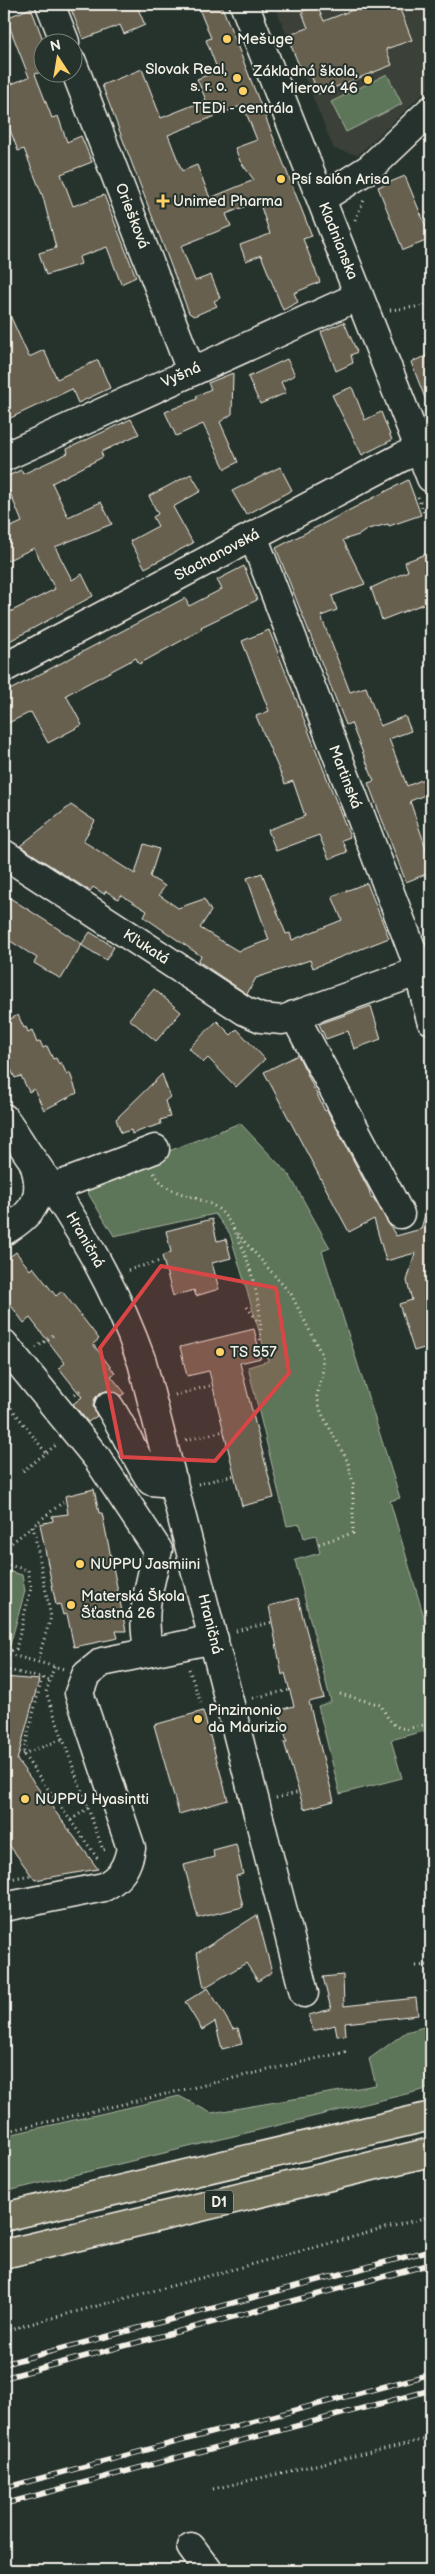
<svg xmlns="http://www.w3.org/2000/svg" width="435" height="2574" font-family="'Balsamiq Sans',sans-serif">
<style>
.built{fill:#3a4138}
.green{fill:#5d7458;stroke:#a8b2a0}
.building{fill:#676150;stroke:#f4f1e8;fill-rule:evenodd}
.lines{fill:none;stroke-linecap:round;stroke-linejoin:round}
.minor-casing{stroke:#f4f1e8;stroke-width:31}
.highway-casing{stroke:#f4f1e8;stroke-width:31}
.path{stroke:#f4f1e8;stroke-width:3;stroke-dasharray:1 4;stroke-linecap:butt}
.minor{stroke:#26332d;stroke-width:28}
.highway{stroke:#716e59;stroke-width:28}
.rail-casing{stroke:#f4f1e8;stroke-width:5.5}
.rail{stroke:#26332d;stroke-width:4;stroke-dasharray:11;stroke-linecap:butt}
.marked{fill:#da4645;fill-opacity:0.2;stroke:#da4645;stroke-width:4;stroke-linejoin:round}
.poi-dot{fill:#ffd166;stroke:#26332d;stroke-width:2}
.labels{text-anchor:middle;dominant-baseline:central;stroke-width:4;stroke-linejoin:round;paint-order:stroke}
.shield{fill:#26332d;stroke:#b6b8b0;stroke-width:1}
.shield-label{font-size:14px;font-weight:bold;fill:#f4f1e8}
.poi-label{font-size:15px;fill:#f4f1e8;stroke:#26332d;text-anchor:start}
.street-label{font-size:15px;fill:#f4f1e8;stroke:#26332d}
</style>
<rect width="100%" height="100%" fill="#26332d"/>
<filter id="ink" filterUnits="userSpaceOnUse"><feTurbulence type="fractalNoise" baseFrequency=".02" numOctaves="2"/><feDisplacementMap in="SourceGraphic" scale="10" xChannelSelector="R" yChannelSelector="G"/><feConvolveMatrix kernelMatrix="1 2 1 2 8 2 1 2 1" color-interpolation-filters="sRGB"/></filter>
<g filter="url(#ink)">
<path class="built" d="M274,4H431V86L358,155L334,149Z"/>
<path class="green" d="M387,74L402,104L346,132L331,102Z
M240,1123L290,1176L330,1248L322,1251L400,1498L390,1501L431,1641V1729L391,1740L402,1778L340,1794L318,1706L331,1702L295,1560L320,1553L316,1535L304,1538L300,1524L287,1526L248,1367L268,1361L230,1234L215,1214L114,1236L83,1185Z
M4,1570L22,1575L25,1591L10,1645L4,1646Z
M431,2025V2088L4,2192V2136L179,2096L211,2113L376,2085L369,2059L406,2032Z"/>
<path class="building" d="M69,4H136L145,25L124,34L120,25L83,39Z
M197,4H221L312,236L303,239L320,282L294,293L298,302L283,310L261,255L246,261L240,245L270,234L259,201L226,214L231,226L181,246L195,281L211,275L220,298L214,301L217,306L194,316L189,313L102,85L142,69L161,118L206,100L197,79L218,71L206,40L211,38ZM243,105L257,140L235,148L240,161L254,180L210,198L197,165L182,171L168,135Z
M316,4L324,21L368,4H398L412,40L386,49L392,65L318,94L310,72L303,75L287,36L308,28L302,12Z
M31,8L42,37V72L35,74L52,118L58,116L67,142L81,136L92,162L61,174L73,206L104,195L136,277L121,284L107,247L79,257L81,264L46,275L39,253L56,248L43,197L24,149L18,151L4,114V87L29,77L6,18Z
M405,176L431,239L403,250L378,187Z
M4,302L29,357L44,350L57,379L98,360L110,388L78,403L72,389L4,421Z
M344,322L357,352L351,355L353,363L336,371L321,332Z
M431,354V411H430L411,362Z
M287,359L295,375L281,382L286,393L260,404L248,377Z
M233,373L232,414L220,422L238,462L225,469L203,424L176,436L165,412L197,399L196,396L211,389L208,383Z
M352,387L365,420L381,412L392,440L362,455L332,395Z
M131,419L139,434L101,452L103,457L52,483L68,517L101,502L112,524L55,547L72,580L82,574L93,596L4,644V615L55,589L34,548L4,562V530L22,522L4,478L21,470L23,474L68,453L67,449Z
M280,467L292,490L246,515L232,491Z
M191,474L201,491L173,507L193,543L145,568L130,541L158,526L153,517L158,514L149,496Z
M408,480L421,515L389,526L388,524L368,529L359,535L343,540L365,584L332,596L337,610L321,616L350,692L366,687L380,726L405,716L411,731L389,739L407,786L424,779L430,793L410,801L431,863V872L406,882L368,783L374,781L351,723L346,725L276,548Z
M431,552V601L382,620L371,588L408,571L405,562Z
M244,566L257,600L201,627L202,629L190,636L139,664L136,658L66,695L82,725L48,743L31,712L4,725V693L185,598L189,606L222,589L217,580Z
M269,630L350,837L342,840L347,852L329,859L319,835L276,851L268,830L305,816L293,781L285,784L256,716L269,711L242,641Z
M71,805L95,821L83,841L135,874L144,844L159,849L150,877L165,886L159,895L178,908L204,899L211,911L200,928L238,951L269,940L247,878L262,873L286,934L290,933L292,940L342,920L332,896L367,883L389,938L313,968L310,960L256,978L247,994L198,961L201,956L144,917L147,911L121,895L118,899L106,891L104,894L93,887L90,891L20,846Z
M10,898L82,944L61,979L34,963L37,958L4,937V908Z
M90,932L114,947L106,960L81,945Z
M154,989L181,1012L156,1041L129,1019Z
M371,1006L381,1039L354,1049L348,1031L326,1039L319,1024Z
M18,1015L24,1028L26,1027L28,1032L32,1030L37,1043L40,1041L43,1048L47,1046L53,1059L56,1058L59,1064L61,1062L67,1075L70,1073L77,1093L44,1110L34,1089L29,1092L21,1076L15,1078L4,1055V1022Z
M217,1021L231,1035L237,1029L265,1059L236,1087L208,1058L203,1063L189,1048Z
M298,1055L325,1111L327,1110L369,1190L371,1198L373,1197L396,1236L421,1229L426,1211H431V1346L414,1351L399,1304L412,1300L407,1281L415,1253L386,1261L374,1219L349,1232L264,1072Z
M162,1074L170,1097L165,1101L170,1117L160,1120L161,1124L145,1129L132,1134L131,1130L121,1133L116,1119Z
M212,1219L217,1241L226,1239L231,1258L212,1263L219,1289L196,1296L194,1290L173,1296L162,1256L171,1252L166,1231Z
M16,1252L30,1270L33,1267L56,1296L62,1291L99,1339L93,1344L115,1373L111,1376L125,1393L121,1396L109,1390L100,1393L95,1398L93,1406L97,1416L88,1422L73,1404L82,1397L59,1368L65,1363L30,1318L24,1323L4,1296V1261Z
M254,1329L261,1358L240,1363L274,1498L242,1506L209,1371L187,1376L180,1347Z
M94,1489L99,1513H102L126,1631H116L118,1638L74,1647L67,1614L63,1615L60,1604L56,1605L40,1524L53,1521L52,1516L68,1514L65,1496Z
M298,1598L324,1698L309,1702L334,1801L304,1809L284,1742H287L279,1710L294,1706L285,1673L282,1675L269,1606Z
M4,1677L39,1680L17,1760L98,1869L35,1880L4,1838Z
M203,1711L228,1800L179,1814L154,1725Z
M236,1844L243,1874L236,1876L243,1907L198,1918L184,1865L214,1857L213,1850Z
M257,1915L272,1972L258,1981L246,1963L204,1988L197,1953Z
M343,1975L344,2006L416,1998L418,2015L345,2023L346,2035L337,2036L335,2025L313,2031L309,2015L331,2009L323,1977Z
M208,1988L233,2029L238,2028L242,2044L222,2049L215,2022L202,2030L185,2002Z"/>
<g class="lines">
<g class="minor-casing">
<path id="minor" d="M50,4L65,42
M244,4L431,478
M72,62L191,371
M321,199L370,168L431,110
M4,457L359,296
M253,536L414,955L431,1020
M4,668L402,457L431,445
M4,854L245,1011L261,1018L282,1020L431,967
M294,1015L400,1214
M4,1118C15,1132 23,1148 34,1162C80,1226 115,1287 142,1362L304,1993
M53,1188L155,1149
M4,1231C35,1213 46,1196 33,1161
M4,1344L97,1458L158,1550C149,1588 140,1612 149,1652
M109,1406C125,1430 135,1457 151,1481L161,1482L173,1480
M4,1907L104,1887C121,1877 127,1868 131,1848L79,1693L86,1675L102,1662L214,1639
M191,2547L208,2570"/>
</g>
<g class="highway-casing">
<path id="highway" d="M4,2217L431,2116
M4,2254L431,2152"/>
</g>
<path class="path" d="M421,215L431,211
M355,220L364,200
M390,310L424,306L431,299
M418,497L431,531
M154,1173C157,1177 160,1182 164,1185C179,1196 202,1197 217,1208C243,1227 265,1309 260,1340
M238,1234L291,1294L322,1355L323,1370L317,1396L321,1412L348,1462L353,1483V1533L318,1544
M128,1270L160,1261
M4,1300L10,1296
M247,1307L259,1323
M36,1348L56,1333
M75,1394L82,1389
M175,1395L213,1385
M4,1409L9,1405L46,1453
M186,1440L224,1431
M23,1471L56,1445
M198,1484L235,1475
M33,1526L51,1617L37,1662
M4,1549L63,1502
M4,1564L28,1570L31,1588L16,1649L4,1652
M236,1631L273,1622
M4,1653L64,1669
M54,1667L46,1692L103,1850L107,1849
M4,1669L49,1680
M189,1669L201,1704
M42,1678L23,1754L98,1859
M340,1694L381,1705C395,1735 403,1730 431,1723
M253,1698L290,1690
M261,1730L283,1725
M23,1754L63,1739
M276,1798L300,1792
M71,1820L88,1808
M4,1880L31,1875
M416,1966L431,1965
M4,2132L349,2051
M4,2331L431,2216
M213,2489L431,2438"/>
<use href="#minor" class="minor"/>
<use href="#highway" class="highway"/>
<g class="rail-casing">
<path id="rail" d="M4,2364L431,2250
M4,2378L431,2264
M4,2488L431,2374
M4,2504L431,2390"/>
</g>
<use href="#rail" class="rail"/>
</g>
</g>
<path class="marked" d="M161,1266L276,1288L289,1373L215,1461L122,1457L100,1348Z"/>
<g class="poi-dot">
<circle cx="227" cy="39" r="5"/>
<circle cx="237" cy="78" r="5"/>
<circle cx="368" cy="80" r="5"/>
<circle cx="243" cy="91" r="5"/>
<circle cx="281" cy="179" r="5"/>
<path d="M160.5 193.5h5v5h5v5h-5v5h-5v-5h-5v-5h5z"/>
<circle cx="220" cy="1352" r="5"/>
<circle cx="80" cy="1564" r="5"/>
<circle cx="71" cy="1605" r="5"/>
<circle cx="198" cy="1719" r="5"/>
<circle cx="25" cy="1799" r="5"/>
</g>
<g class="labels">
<rect class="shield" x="205" y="2190.5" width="28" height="23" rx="4"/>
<g class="shield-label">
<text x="219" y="2202">D1</text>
</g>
<g class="poi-label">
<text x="237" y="39">Mešuge</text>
<text x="227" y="69" text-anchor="end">Slovak Real,<tspan x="227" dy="17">s. r. o.</tspan></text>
<text x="358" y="71" text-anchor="end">Základná škola,<tspan x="358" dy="17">Mierová 46</tspan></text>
<text x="243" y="108" text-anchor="middle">TEDi - centrála</text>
<text x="291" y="179">Psí salón Arisa</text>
<text x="173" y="201">Unimed Pharma</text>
<text x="230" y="1352">TS 557</text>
<text x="90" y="1564">NUPPU Jasmiini</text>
<text x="81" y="1596">Materská Škola<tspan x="81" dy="17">Šťastná 26</tspan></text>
<text x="208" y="1710">Pinzimonio<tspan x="208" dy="17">da Maurizio</tspan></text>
<text x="35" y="1799">NUPPU Hyasintti</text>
</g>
<g class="street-label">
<text transform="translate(132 216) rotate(69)">Oriešková</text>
<text transform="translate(338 241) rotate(68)">Kladnianska</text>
<text transform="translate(181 375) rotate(-24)">Vyšná</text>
<text transform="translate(217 555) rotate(-28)">Stachanovská</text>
<text transform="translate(345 777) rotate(69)">Martinská</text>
<text transform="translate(146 947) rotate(33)">Kľukatá</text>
<text transform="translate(85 1240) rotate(60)">Hraničná</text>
<text transform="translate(210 1624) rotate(76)">Hraničná</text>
</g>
</g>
<rect width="435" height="2574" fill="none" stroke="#26332d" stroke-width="20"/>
<rect x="10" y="10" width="415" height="2554" fill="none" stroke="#f4f1e8" stroke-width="2" filter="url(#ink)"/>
<g transform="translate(58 58) rotate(348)"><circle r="24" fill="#26332d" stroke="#787f78"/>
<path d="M0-4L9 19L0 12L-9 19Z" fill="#ffd166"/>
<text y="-8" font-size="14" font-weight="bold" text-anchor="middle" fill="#f4f1e8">N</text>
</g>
</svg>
